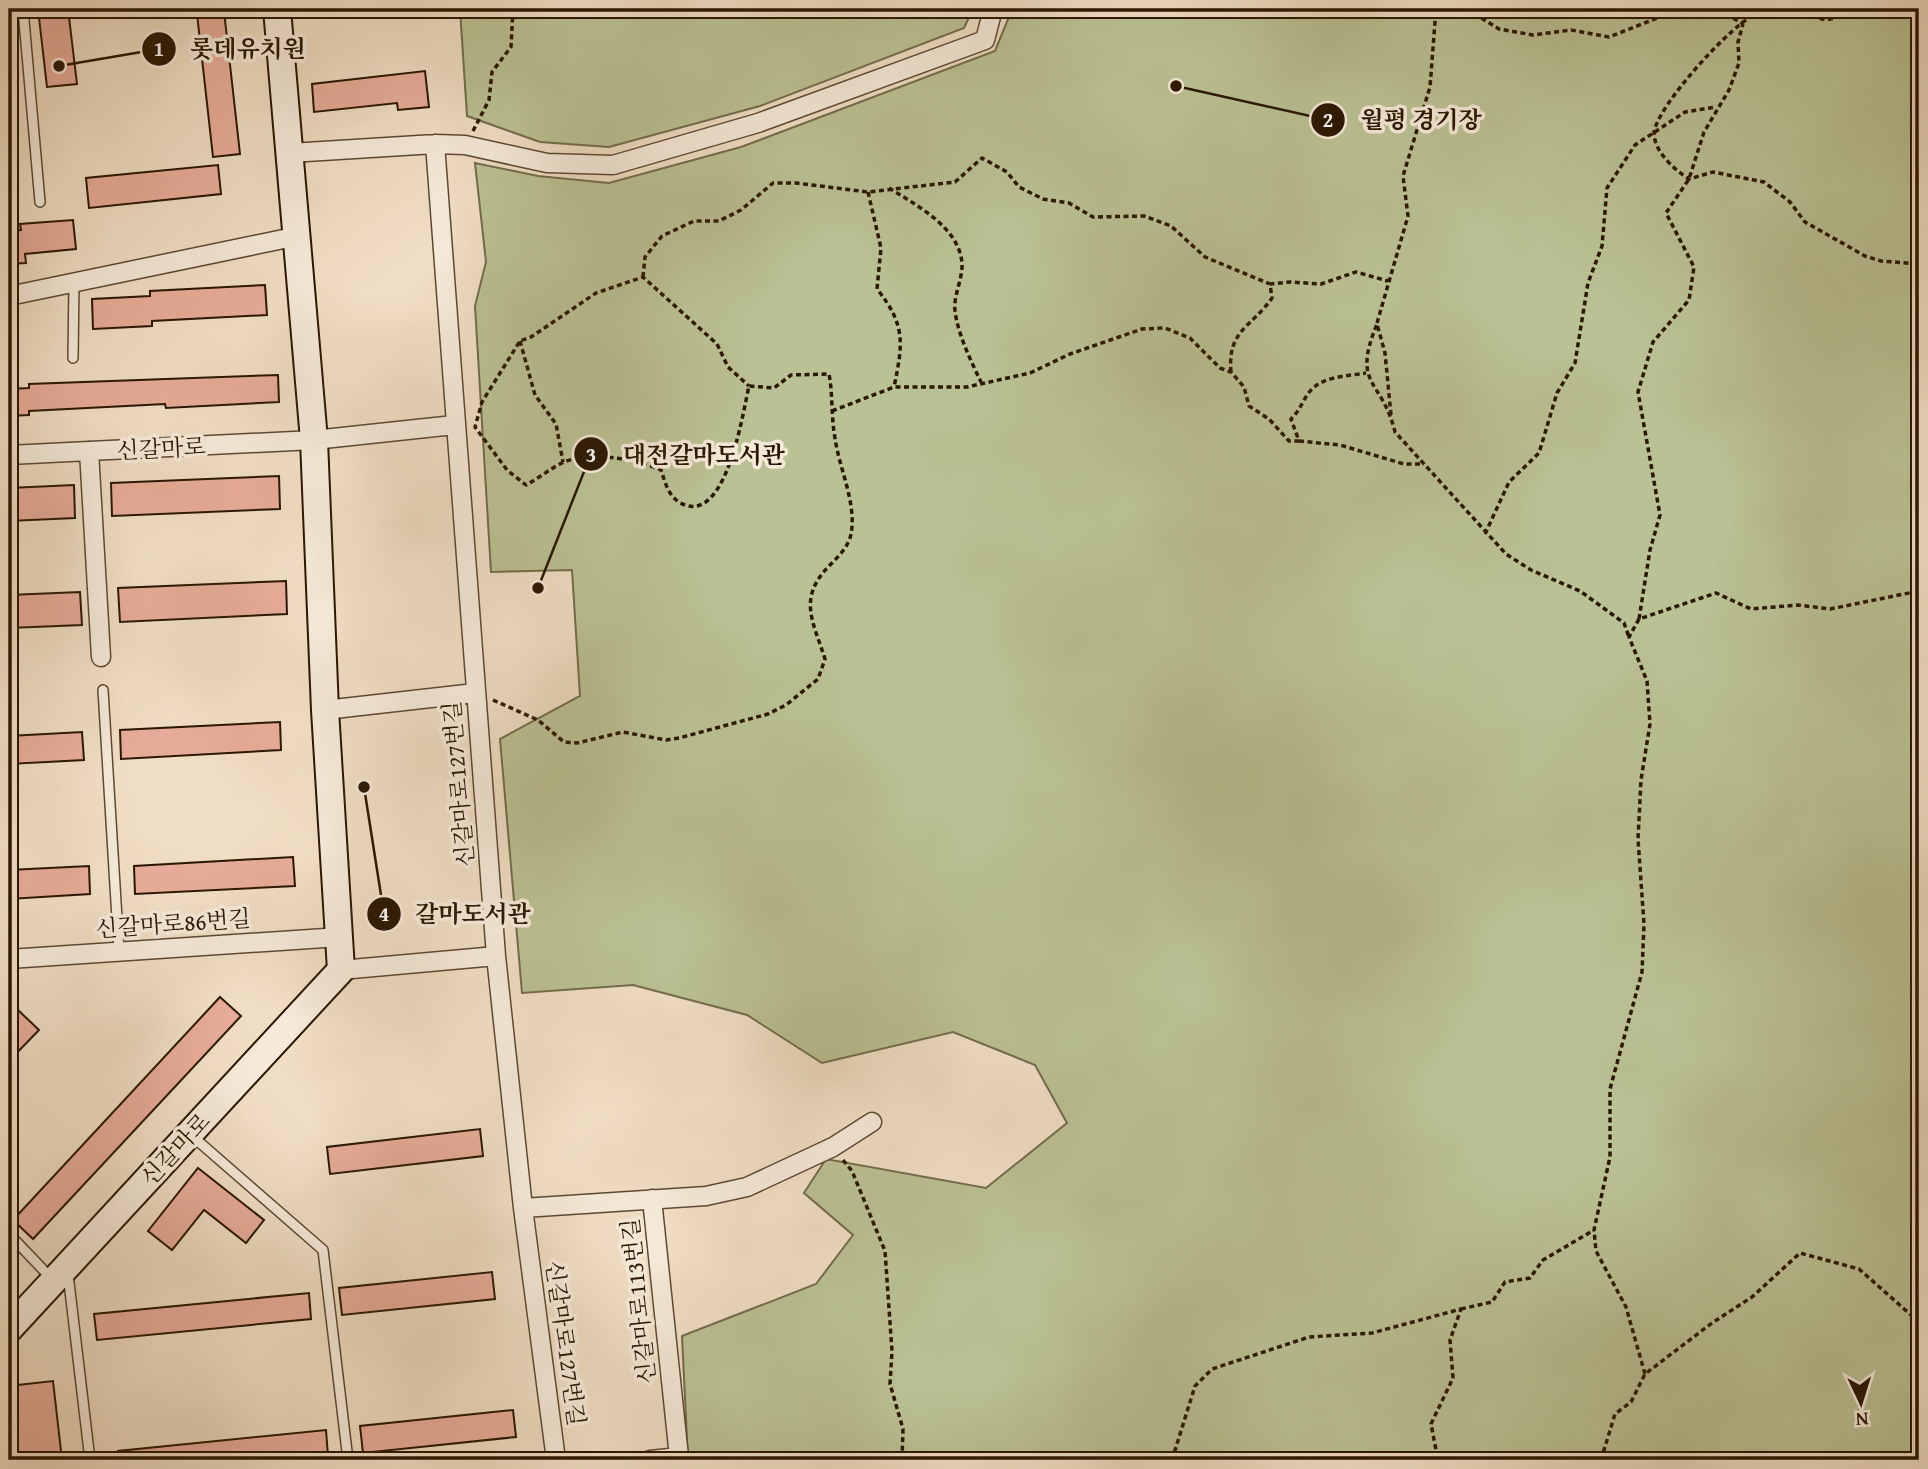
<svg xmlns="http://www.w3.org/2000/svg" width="1928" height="1469" font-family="'Gentium Book Plus','Noto Serif KR',serif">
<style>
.green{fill:#bac194;stroke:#726c4b;stroke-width:2}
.building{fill:#e7ac99;stroke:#2a1702;stroke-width:2}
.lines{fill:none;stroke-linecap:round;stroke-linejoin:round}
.lane-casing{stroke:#5c4932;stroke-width:12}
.street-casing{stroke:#5c4932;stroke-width:21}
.secondary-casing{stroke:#2a1702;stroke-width:30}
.path{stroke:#2a1702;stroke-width:3.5;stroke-dasharray:5 3.5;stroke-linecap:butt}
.lane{stroke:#f5ead9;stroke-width:9}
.street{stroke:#f5ead9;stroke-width:18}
.secondary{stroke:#f5ead9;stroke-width:26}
.labels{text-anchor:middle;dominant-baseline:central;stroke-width:7;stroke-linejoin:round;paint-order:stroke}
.street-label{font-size:23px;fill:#2a1702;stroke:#f5ead9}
.leader{fill:none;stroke:#2a1702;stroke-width:2.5}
.callout-dot{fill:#2a1702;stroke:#f5ead9;stroke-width:2.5}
.mark-label{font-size:21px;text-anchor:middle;font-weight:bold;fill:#fff}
.callout-label{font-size:24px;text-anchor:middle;font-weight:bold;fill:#2a1702;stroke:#f5ead9;stroke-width:7;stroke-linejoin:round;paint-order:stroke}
</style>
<rect width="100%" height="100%" fill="#f0dec4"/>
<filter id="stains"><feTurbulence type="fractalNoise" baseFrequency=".00286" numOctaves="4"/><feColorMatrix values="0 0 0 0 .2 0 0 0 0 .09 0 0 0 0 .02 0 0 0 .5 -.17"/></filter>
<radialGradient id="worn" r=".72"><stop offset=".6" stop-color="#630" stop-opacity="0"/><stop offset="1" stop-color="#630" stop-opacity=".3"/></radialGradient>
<path class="green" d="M460,9H1919V1460H688L682,1336L816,1284L853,1235L804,1193L826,1159L986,1188L1067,1123L1035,1065L953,1032L822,1063L747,1015L633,985L522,993L500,739L580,696L572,570L491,572L475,306L486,262L475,163L538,176L609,183L741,147L995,51L1011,12L971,13L964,28L760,106L609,147L540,142L467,116Z"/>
<path class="building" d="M38,9H68L77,84L47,87Z
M224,11L240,154L213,157L197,14Z
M425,71L429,107L398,110L397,103L314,112L312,84Z
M218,165L221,194L89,208L86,178Z
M73,220L76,249L25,254L26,263L9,264V231L21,230L20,224Z
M265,285L267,315L152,321V326L93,329L92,299L150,296V291Z
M278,375L279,402L166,408L165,404L29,411V415L9,416V389L29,388V384Z
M279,476L280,509L112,516L111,483Z
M74,485L75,518L9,521V488Z
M286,581L287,614L120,622L118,588Z
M80,592L82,625L9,628V595Z
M280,722L281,750L121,759L120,730Z
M82,732L84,760L9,764V736Z
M293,857L295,886L135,894L134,866Z
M89,866L90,894L9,899V870Z
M220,997L241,1016L33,1239L13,1220Z
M18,1010L39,1030L9,1061V1019Z
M480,1129L483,1156L330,1174L327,1147Z
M198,1168L264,1220L246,1243L204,1210L172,1250L148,1231Z
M492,1272L495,1299L342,1315L339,1288Z
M309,1293L311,1319L97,1340L94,1314Z
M53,1381L62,1460H9V1386Z
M513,1410L516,1437L363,1453L360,1426Z
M326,1430L328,1456L284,1460H118V1451Z"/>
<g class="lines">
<g class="lane-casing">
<path id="lane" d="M23,9L40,202
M73,358L74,283
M103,690L119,951
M191,1135L323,1250L348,1460
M9,1234L51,1278
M68,1274L90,1460"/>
</g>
<g class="street-casing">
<path id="street" d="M435,144L496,956L523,1208L556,1460
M290,153L435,144L465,145L547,163L613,165L758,123L985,40L993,9
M9,296L298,236
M89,451L101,657
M9,455L314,440L454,425
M325,710L475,693
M9,959L340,937
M341,970L496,956
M523,1208L706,1196L747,1187L833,1147L872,1122
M650,1460L679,1457L652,1199"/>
</g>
<g class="secondary-casing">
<path id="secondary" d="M9,1329L341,970L325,710L314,440L277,9"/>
</g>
<path class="path" d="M1467,9L1499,29L1533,35L1571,30L1609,37L1680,9
M1710,9L1720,10L1743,24
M1786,9C1778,10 1767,9 1759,12C1733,22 1656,107 1654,133C1654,152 1676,171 1689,179L1713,172L1764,182L1790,202L1805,222L1865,256L1881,261L1919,264
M1787,9L1826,20L1868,9
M1906,9L1919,15
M473,131L489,100L492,72L511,47L513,9
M889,188C916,205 959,227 962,263C963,279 953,296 955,311C958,335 971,361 981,382
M868,192L881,248L877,289C906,325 903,344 894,387
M643,277L645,257L662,236L694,221H719L741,210L773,183H796L868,192L955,182L982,158L1007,172L1019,187L1043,199L1069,203L1093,217L1144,216L1171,226L1205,257L1270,284
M1377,323L1408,216L1403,176L1430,87L1436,9
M520,341L535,395L556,424L563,462
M1231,372C1227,330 1252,327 1272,298L1270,284L1290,282L1321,284L1356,272L1388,281
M832,411L894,387H967L1030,373L1070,354L1142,329L1165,328L1190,338L1220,368L1231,372L1244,387L1249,406L1269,419L1289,441H1299L1291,419C1301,410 1304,396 1313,388C1326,376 1349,376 1366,373
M1391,415L1385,353L1377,324C1351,387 1382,378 1395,432L1506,554L1531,570L1580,591L1624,623L1629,637
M1299,441L1340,445L1404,464H1424
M1485,534L1509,482L1539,453L1557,393L1575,363L1588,283L1602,246L1607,188L1635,145L1685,112L1716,107
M1639,619L1650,550L1660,515L1638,392L1653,342L1689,300L1694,267L1666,213L1689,179L1704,132L1729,90L1739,63L1738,42L1743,24
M493,700L538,720L564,742L577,743L623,732L666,740L679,738L768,714L786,705L818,679L825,659C813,621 797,598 830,565C838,557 849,546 851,534C857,504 839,468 835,438C831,417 833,395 829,374L791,375L774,388L749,386C743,412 727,520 685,505C669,499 666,485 661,470C636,459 591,451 564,462C551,468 539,478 526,485L507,470L475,427L482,402L520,341L531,337L596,293L643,277L717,344L728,367L749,386
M843,1160L852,1171L885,1251L892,1351L890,1384L903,1429L902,1460
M1461,1309L1492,1302L1505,1282L1530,1278L1543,1260L1594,1230
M1645,1374L1626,1307L1596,1251L1594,1230L1610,1157V1089L1642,972L1644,924L1638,839L1641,780L1650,724L1647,681L1629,637L1639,619L1716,593L1751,609L1798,605L1830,609L1919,591
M1172,1460L1195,1386L1212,1369L1309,1337L1372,1333L1461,1309L1450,1340L1453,1378L1431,1424L1438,1460
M1601,1460L1615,1414L1631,1402L1645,1374L1712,1323L1752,1297L1800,1253L1859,1269L1919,1322"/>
<use href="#lane" class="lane"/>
<use href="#street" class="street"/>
<use href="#secondary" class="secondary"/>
</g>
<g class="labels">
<g class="street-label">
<text transform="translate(161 448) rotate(-3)">신갈마로</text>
<text transform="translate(458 784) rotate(-95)">신갈마로127번길</text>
<text transform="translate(173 923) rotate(-4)">신갈마로86번길</text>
<text transform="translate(175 1149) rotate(-47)">신갈마로</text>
<text transform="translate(638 1301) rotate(-96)">신갈마로113번길</text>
<text transform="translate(566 1343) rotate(82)">신갈마로127번길</text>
</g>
</g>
<path class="leader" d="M59 66L159 49M1176 86L1328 120M538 588L591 454M364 787L384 914"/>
<g class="callout-dot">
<circle cx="59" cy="66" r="7"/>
<circle cx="1176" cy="86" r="7"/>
<circle cx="538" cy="588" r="7"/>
<circle cx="364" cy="787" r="7"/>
<circle cx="159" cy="49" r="18"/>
<circle cx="1328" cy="120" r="18"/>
<circle cx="591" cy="454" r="18"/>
<circle cx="384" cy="914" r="18"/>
</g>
<g class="mark-label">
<text x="159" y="56">1</text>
<text x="1328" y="127">2</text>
<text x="591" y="462">3</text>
<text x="384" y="921">4</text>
</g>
<g class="callout-label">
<text x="248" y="57">롯데유치원</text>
<text x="1421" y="128">월평 경기장</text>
<text x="704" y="463">대전갈마도서관</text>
<text x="473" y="922">갈마도서관</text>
</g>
<rect width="1928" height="1469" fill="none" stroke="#f0dec4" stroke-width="35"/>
<rect x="10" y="10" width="1907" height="1448" fill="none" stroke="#2a1702" stroke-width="3.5"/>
<rect x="18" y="18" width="1893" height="1434" fill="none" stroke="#2a1702" stroke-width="2"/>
<g transform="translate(1861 1403) rotate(176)" stroke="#f5ead9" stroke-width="5" paint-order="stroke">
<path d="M0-5L12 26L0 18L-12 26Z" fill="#2a1702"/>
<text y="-10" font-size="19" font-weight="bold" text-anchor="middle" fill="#2a1702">N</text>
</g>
<rect width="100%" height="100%" filter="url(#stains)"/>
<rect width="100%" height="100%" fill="url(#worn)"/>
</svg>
